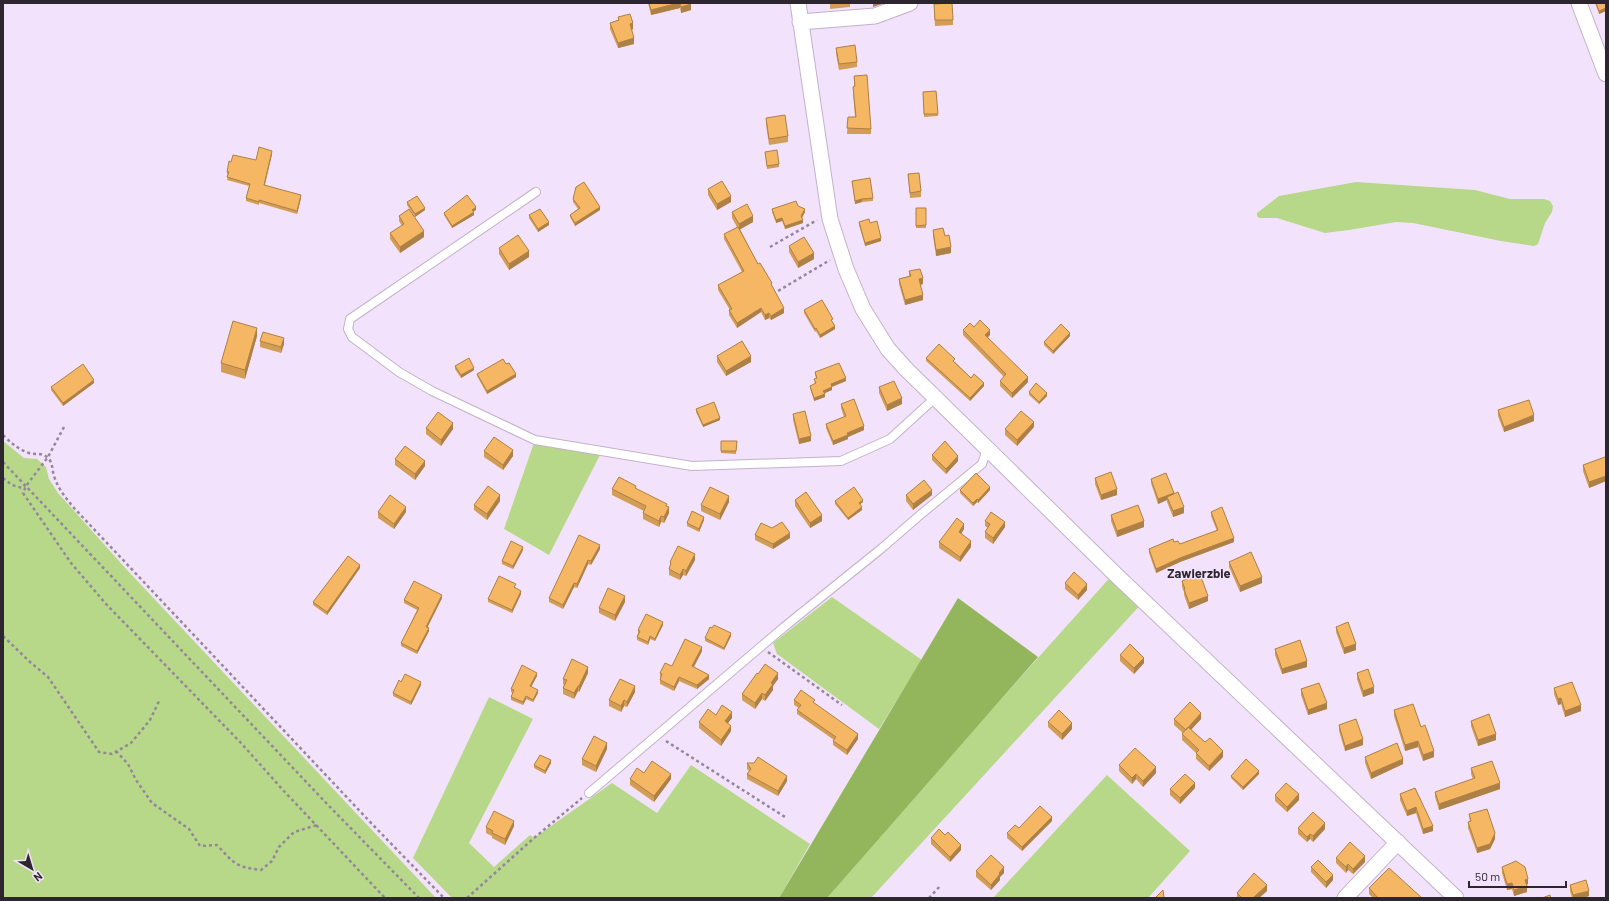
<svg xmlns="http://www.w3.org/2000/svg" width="1609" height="901" font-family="Barlow,sans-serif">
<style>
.green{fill:#b7d888}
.forest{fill:#93b65d}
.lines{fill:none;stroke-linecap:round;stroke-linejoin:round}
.lane-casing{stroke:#c3b2ca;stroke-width:10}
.street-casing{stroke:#c3b2ca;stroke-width:17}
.path{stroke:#948799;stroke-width:2.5;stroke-dasharray:3 3;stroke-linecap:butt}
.lane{stroke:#fff;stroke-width:8}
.street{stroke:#fff;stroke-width:15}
.wall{fill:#d49d56}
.shaded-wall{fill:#ac8046}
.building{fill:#f6b764;stroke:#ac8046}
.labels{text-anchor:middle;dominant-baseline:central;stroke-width:3;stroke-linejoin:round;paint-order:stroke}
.neighbourhood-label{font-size:13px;font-weight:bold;fill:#2d262f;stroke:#f3e2fb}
</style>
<rect width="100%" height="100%" fill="#f3e2fb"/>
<path class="green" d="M1356,182L1475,190L1510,199H1544L1550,201L1553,206L1552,212L1545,223L1538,244L1534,246L1501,241L1413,223L1396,222L1349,230L1325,233L1277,218H1259L1257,216V213L1279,196Z
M535,440L602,451L549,555L504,529Z
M3,441L24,458L37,459L46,467L49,479L58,493L128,571L436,898H3Z
M1114,573L1144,601L871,898H827L908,803Z
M832,597L922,660L879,729L777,654L773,643Z
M489,697L533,719L469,843L494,867L530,835L534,838L612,783L657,813L691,765L810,844L779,898H452L413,858Z
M1107,775L1190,851L1148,898H993Z"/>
<path class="forest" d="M958,598L1038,657L827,898H779Z"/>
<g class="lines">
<g class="lane-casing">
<path id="lane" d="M536,192L350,319L348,329L352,337L399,372L432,391L535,440L692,466L841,461L890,439L935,398
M589,793L784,627L882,548L920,515L982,464L987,449"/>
</g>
<g class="street-casing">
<path id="street" d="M798,3L830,219L846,269L863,309L888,349L906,369L1114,573L1456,898
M1579,3L1606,74
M800,22L875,16L910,3
M1345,898L1398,842"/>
</g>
<path class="path" d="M770,247L817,220
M773,294L830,260
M64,427L48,457L26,486L23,493L71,563L106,604L241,743L282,789L385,898
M3,435C11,443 18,449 29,453C36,455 43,452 49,459C53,464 52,470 54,476C58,489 66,498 74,508L373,825L444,898
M3,462L329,806L419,898
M3,478L12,485L22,488L25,486
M3,636L30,662L48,677L99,752L112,754L131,743L150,720L160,699
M768,652L842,705
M666,741L785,817
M116,751L128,764L136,780L152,803L189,829L200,846L217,845C234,863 235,867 261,870L272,861L279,847L294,832L317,825
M467,898L534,838L582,798
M929,898L941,885"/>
<use href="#lane" class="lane"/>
<use href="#street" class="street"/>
</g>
<path class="wall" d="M648,3H691V10L681,13L680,8L651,15Z
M830,3H851H850V7L830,9Z
M1595,3H1606V11L1599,14Z
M934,10L953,20V25L935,26Z
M618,17L633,29L632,30L634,44L618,48L610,29V23L618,20Z
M836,48L857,62V67L839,70L836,54Z
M854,76L871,129V134H847L848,117H855L853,92V87L854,86Z
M936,91L938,116L924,117L923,92Z
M766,118L788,136V142L769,145L766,124Z
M765,152L779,164V167L767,169Z
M272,154L265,185L301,198L297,214L259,203V205L246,201V198L249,186L227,180L228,175L227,174V172L231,162L256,160Z
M908,174L921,191V197L910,198Z
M852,181L873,198V201L862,202L855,204Z
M708,189L731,202L717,210L708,195Z
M573,199L600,210L575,226L570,217V215L578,209L573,202Z
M407,202L425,210L415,217L407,205Z
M798,206L805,212L802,218L803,223L785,229L782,221L776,223L772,212V209Z
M916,208H926V228H916Z
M476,210L473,212L474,215L452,228L444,215V213Z
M732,212L753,222L740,229L758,264L772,286L784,313L771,320L769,318L765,320L761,312L737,328L729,315V310H730L718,290V285L742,272L724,239V234L737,227L732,218Z
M529,215L549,225L538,232L529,218Z
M399,216L424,237L400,253L390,239V233L402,226L399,221Z
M859,222L870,223L881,241L865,246L859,225Z
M933,230L945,236L951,253L936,256L933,236Z
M789,246L814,259L798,268L789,252Z
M499,248L529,257L509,270L499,254Z
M909,271L923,284L920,285L923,300L905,305L899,284V279L909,276Z
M804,310L833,322L835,329L820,338L816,331L815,332L804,313Z
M974,327L990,335L988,337L1028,382L1012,398L1000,386V381L1004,377L963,335V330Z
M257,336L245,379L221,372V363Z
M1070,336L1053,354L1044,345V342Z
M260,341L284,344L281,353L260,347Z
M717,356L751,362L726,376L717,362Z
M926,358L955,362L971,378L984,386L970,401L926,361Z
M455,366L474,370L461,378L455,369Z
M815,372L846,381L832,387V390L824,393L825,397L814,401L810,388V386L815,384L814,379L816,378L815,375Z
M477,374L516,377L487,394L477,376Z
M94,383L63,406L51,390V387Z
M879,387L902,404L887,411L879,393Z
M1029,392L1047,396L1039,404L1029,395Z
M841,404L864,430L848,437V439L833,445L826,428V424L844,417L841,408Z
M696,409L720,420L703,427L696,412Z
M1498,410L1534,421L1504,432L1498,416Z
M793,414L811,441L799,444L793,420Z
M1034,427L1017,446L1005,435V429Z
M426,428L453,429L441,446L426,434Z
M721,441H737L736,454L721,453Z
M484,451L513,456L503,470L484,457Z
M932,455L958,461L946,474L932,460Z
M395,459L425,466L415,480L395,465Z
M1606,460V481L1589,488L1583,471V465Z
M1095,478L1117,495L1101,500L1095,484Z
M1151,479L1174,493L1184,513L1173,517L1167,502V500L1158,504L1151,483Z
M612,489H636L667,506L669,513L664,523L661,522L659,527L643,519V513L644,511L612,495Z
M960,490H990L978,503L977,502L973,506L960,493Z
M906,495H932L913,510L906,501Z
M795,500L822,521L810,528L795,506Z
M500,501L487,520L474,510V505Z
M835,501L863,502L860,504L862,510L848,520L835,504Z
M729,502L720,520L701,511V505Z
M378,512H406L394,529L378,518Z
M1211,512L1234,542L1180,562L1156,573L1149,553V549L1174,542L1180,544L1217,531L1211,516Z
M1111,515L1144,527L1117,537L1111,521Z
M704,520L699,532L687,526V523Z
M985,521L1005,527L993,544L985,538V532L988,528L985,526Z
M964,529L961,534L971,547L960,562L939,548V542Z
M755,535L790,538L773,549L755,540Z
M600,549L591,565L588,564L577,588L574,587L563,609L549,602V598Z
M523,550L513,569L502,564V561Z
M695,560L686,576L683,575L680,580L669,575V569L670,566V562Z
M1229,562L1262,583L1240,592L1229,567Z
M360,568L327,615L313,605V602Z
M1182,581L1208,601L1189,609L1184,595V592L1182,587Z
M1065,583L1087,590L1078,600L1065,589Z
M516,587L515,588L521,594L512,613L488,602V599Z
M442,598L427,628L429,631L417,654L401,646V643L417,610L404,603V600Z
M625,602L615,621L599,613V608Z
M663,625L655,641L650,639L648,645L637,640V637L638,633V630Z
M1336,627L1356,650L1344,654L1336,632Z
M731,636L724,650L705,641V638Z
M1275,649L1307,667L1282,674L1275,655Z
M702,651L694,667L709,679L697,689L679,681L674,691L660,684V680L661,677H660V673L672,666Z
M1120,655L1144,663L1134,674L1120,661Z
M588,673L579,692L578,691L574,699L563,694V688L564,685L563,684V679Z
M1357,673L1374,693L1363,697L1357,679Z
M758,674L778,679L773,686V690L765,701L762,699L755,709L742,700V694Z
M537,676L531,687L538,693L533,702L526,699L523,705L511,700V697L513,693L511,692V689Z
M401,682L421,685L411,705L393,696V693Z
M1554,688L1581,711L1565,717L1561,704L1558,705L1554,694Z
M1301,689L1327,709L1308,715L1301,695Z
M635,692L627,707L624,706L621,712L609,706V700Z
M794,700L815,704L858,739L847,755L833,745V741L834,740L797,714V710L799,708L794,705Z
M1394,710L1421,727L1434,757L1423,761L1418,747L1405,751L1394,716Z
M716,715L732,718L728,723L731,731L721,746L699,728V722Z
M1174,719H1201L1191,730L1223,757L1209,771L1196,759V753L1182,740V734L1183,733L1174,725Z
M1471,721L1496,740L1478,746L1471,726Z
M1048,722L1072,729L1062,740L1048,727Z
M1339,725L1363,745L1345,751L1339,731Z
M607,749L596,772L582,765V759Z
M1365,757L1403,764L1371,779L1365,763Z
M551,763L545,774L534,768V765Z
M747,763L787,781L778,796L747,779V774L749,771L747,769Z
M1119,765L1156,773L1143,787L1136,779L1132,784L1119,771Z
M1471,768L1500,789L1439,810L1435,797V792L1473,779L1471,774Z
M1259,774L1243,790L1231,778V776Z
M630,779H671L654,802L630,785Z
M1195,788L1180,804L1170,795V789Z
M1415,788L1433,831L1423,834L1416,813L1407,816L1400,800V794Z
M1275,795L1299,800L1287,812L1275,801Z
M1469,814L1495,839L1490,849L1477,853L1468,828V822H1470Z
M1052,821L1022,851L1007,838V833L1019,828Z
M514,826L505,845L492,838V836L486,833V827Z
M1298,828L1325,829L1313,842L1310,839L1307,842L1298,834Z
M945,835L961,850L950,862L931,844V838Z
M1336,858L1365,862L1353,874L1348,870L1346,873L1336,863Z
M1311,867L1333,880L1326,888L1311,872Z
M1502,867L1528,884L1526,885L1527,892L1514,896L1512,889L1507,890L1502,873Z
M976,871L1004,873L1000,877V880L991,890L976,877Z
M1570,885L1589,896L1584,898H1572L1570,891Z
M1369,888L1422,898H1373L1369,894Z
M1267,891L1259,898H1237V893Z"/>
<path class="shaded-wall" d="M678,3H680V8L651,15V10Z
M873,3H882V4L873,7Z
M691,4V10L681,13V7Z
M1606,8V11L1599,14V11Z
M633,23V29L630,30V24Z
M634,38V44L618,48V43Z
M272,151V154L264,187V185Z
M301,195V198L297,214V211Z
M731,196V202L717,210V204Z
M862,199V202L855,204V201Z
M476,207V210L472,212V210Z
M600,207V210L575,226V223Z
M425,208V210L415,217V214Z
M805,209V212L801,219V216Z
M474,212V215L452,228V226Z
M753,216V222L739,230V224Z
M782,218V221L776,223V220Z
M803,220V223L785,229V226Z
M549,222V225L538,232V229Z
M424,231V237L400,253V247Z
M881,238V241L865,246V243Z
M951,247V253L936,256V250Z
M529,251V257L509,270V264Z
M814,253V259L798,268V262Z
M923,278V284L919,285V279Z
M923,295V300L905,305V300Z
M761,308V312L737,328V323Z
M784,308V313L771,320V316Z
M769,313V318L765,320V315Z
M835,326V329L820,338V335Z
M257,328V336L245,379V370Z
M990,330V335L985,340V335Z
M1070,333V336L1053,354V351Z
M284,338V344L281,353V347Z
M751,356V362L726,376V371Z
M474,368V370L461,378V375Z
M516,374V377L487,394V391Z
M1028,377V382L1012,398V393Z
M846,378V381L831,387V384Z
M94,380V383L63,406V403Z
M984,383V386L970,401V398Z
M832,387V390L823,394V391Z
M1047,393V396L1039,404V402Z
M825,394V397L814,401V398Z
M902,398V404L887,411V405Z
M1534,415V421L1504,432V427Z
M720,418V420L703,427V425Z
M1034,422V427L1017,446V440Z
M453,423V429L441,446V440Z
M864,426V430L848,437V439L833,445V441L847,433Z
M811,436V441L799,444V439Z
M513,450V456L503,470V465Z
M958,456V461L946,474V469Z
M425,461V466L415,480V474Z
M1606,476V481L1589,488V482Z
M990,487V490L978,503V500Z
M1117,489V495L1101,500V495Z
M932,490V495L913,510V504Z
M1174,493V498L1167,497V500L1158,504V499Z
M500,495V501L487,520V514Z
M729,496V502L720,520V514Z
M977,499V502L973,506V503Z
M863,500V502L859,505V503Z
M406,507V512L394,529V524Z
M669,507V513L664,523V517Z
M862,507V510L848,520V518Z
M1184,507V513L1173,517V511Z
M822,515V521L810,528V523Z
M661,516V522L659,527V521Z
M704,517V520L699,532V529Z
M1144,521V527L1117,537V531Z
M1005,522V527L993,544V538Z
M964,524V529L959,537V532Z
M790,533V538L773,549V544Z
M1234,538V542L1180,562L1156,573V569L1180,558Z
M971,541V547L960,562V557Z
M600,545V549L591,565V561Z
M523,547V550L513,569V566Z
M695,554V560L686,576V571Z
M588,560V564L577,588V584Z
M360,565V568L327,615V612Z
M683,569V575L680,580V575Z
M1262,577V583L1240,592V586Z
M574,583V587L563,609V605Z
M1087,584V590L1078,600V595Z
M521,591V594L512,613V610Z
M442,595V598L426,630V627Z
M625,596V602L615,621V615Z
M1208,596V601L1189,609V603Z
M663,622V625L655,641V639Z
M429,628V631L417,654V651Z
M731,633V636L724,650V648Z
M650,636V639L648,645V642Z
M1356,644V650L1344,654V648Z
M702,647V651L692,670V666Z
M1144,658V663L1134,674V668Z
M1307,661V667L1282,674V669Z
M588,667V673L579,692V686Z
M537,673V676L530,689V686Z
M778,673V679L773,686V690L765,701V695L771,683Z
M709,675V679L697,689V685Z
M679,677V681L674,691V687Z
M421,682V685L411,705V702Z
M578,686V691L574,699V693Z
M635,686V692L627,707V702Z
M1374,687V693L1363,697V691Z
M538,690V693L533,702V700Z
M762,693V699L755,709V703Z
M526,696V699L523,705V702Z
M1561,698V704L1558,705V699Z
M624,700V706L621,712V706Z
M1327,703V709L1308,715V710Z
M1581,705V711L1565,717V711Z
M732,712V718L725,727V721Z
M1201,713V719L1186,735V730Z
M1072,723V729L1062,740V734Z
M731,726V731L721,746V740Z
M858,734V739L847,755V750Z
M1496,734V740L1478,746V740Z
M1363,739V745L1345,751V746Z
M1418,741V747L1405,751V745Z
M607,743V749L596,772V766Z
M1223,751V757L1209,771V766Z
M1434,751V757L1423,761V755Z
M1403,759V764L1371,779V773Z
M551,760V763L545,774V771Z
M1156,767V773L1143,787V781Z
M1259,771V774L1243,790V787Z
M671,774V779L654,802V796Z
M1136,774V779L1132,784V778Z
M787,776V781L778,796V791Z
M1195,783V788L1180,804V798Z
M1500,783V789L1439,810V804Z
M1299,794V800L1287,812V807Z
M1416,807V813L1407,816V811Z
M1052,817V821L1022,851V847Z
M514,821V826L505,845V839Z
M1325,823V829L1313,842V836Z
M1433,826V831L1423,834V829Z
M1495,833V839L1490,849L1477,853V848Z
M1310,834V839L1307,842V837Z
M961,845V850L950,862V857Z
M1365,856V862L1353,874V869Z
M1348,864V870L1346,873V867Z
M1004,867V873L1000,877V880L991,890V885L999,873Z
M1333,875V880L1326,888V882Z
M1528,879V884L1525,885V880Z
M1512,883V889L1507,890V884Z
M1267,885V891L1259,898H1253Z
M1527,886V892L1514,896V890Z
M1589,891V896L1584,898H1573V895Z"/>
<path class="building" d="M649,3H678L651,10Z
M680,3H691V4L681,7Z
M952,3L953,20H935L934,4Z
M1596,3H1606V8L1599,11Z
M630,14L633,23L630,24L634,38L618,43L610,23L619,20L618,17Z
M855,45L857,62L839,64L836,48Z
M867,75L871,129L847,128L848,117H856L853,87L855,86L854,76Z
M936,91L938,114H924L923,92Z
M785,115L788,136L769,139L766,118Z
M259,147L272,151L264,185L301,195L297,211L259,200V202L246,198L250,184L227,177L229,172H227L229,161L231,162L233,155L256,160Z
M777,150L779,164L767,166L765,152Z
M919,173L921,191L910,193L908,174Z
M870,178L873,198L862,199L855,201L852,181Z
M722,181L731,196L717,204L708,189Z
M584,182L600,207L575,223L570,215L580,208L573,199L576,187Z
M467,195L476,207L472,210L474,212L452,226L444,213Z
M417,196L425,208L415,214L407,202Z
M796,201L798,206L805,209L801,216L803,220L785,226L782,218L776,220L772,209Z
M747,204L753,216L739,224L732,212Z
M916,208H926V225L916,226Z
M409,209L424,231L400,247L390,233L404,224L399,216Z
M540,209L549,222L538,229L529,215Z
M869,219L870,223L877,221L881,238L865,243L859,222Z
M738,227L758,264L760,263L772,283L771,284L784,308L771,316L769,313L765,315L761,308L737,323L729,310L732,309L718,285L744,271L724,234Z
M943,228L945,236L949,235L951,247L936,250L933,230Z
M518,235L529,251L509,264L499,248Z
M804,237L814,253L798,262L789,246Z
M920,269L923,278L919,279L923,295L905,300L899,279L911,276L909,271Z
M822,300L833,319L831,320L835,326L820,335L816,328L815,329L804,310Z
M980,320L990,330L985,335L1028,377L1012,393L1000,381L1006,374L963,330L970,323L974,327Z
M233,321L257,328L245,370L221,363Z
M1061,324L1070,333L1053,351L1044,342Z
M263,332L284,338L281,347L260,341Z
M742,341L751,356L726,371L717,356Z
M939,344L955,359L953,361L971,378L974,374L984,383L970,398L926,358Z
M469,358L474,368L461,375L455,366Z
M503,359L506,364L509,363L516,374L487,391L477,374Z
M839,363L846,378L831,384L832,387L823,391L825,394L814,398L810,386L816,383L814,379L817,378L815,372Z
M83,364L94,380L63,403L51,387Z
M894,381L902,398L887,405L879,387Z
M1036,383L1047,393L1039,402L1029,392Z
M854,399L864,426L847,433L848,435L833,441L826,424L846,416L841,404Z
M1529,400L1534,415L1504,427L1498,410Z
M714,402L720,418L703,425L696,409Z
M805,411L811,436L799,439L793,414Z
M1021,411L1034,422L1017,440L1005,429Z
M438,412L453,423L441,440L426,428Z
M494,437L513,450L503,465L484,451Z
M721,441H737L736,451H721Z
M945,441L958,456L946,469L932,455Z
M405,446L425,461L415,474L395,459Z
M1605,457L1606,460V476L1589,482L1583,465Z
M1111,472L1117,489L1101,495L1095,478Z
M976,473L990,487L978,500L977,499L973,503L960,490Z
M1166,473L1174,493L1158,499L1151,479Z
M619,477L636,486L635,488L667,504L666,506L669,507L664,517L661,516L659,521L643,513L646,506L612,489Z
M924,480L932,490L913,504L906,495Z
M488,486L500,495L487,514L474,505Z
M710,487L729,496L720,514L701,505Z
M854,487L863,500L859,503L862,507L848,518L835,501Z
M806,492L822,515L810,523L795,500Z
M1178,492L1184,507L1173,511L1167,497Z
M390,495L406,507L394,524L378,512Z
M1138,505L1144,521L1117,531L1111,515Z
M1222,507L1234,538L1180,558L1156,569L1149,549L1173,539L1174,542L1178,541L1180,544L1218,530L1211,512Z
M692,511L704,517L699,529L687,523Z
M991,512L1005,522L993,538L985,532L990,524L985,521Z
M957,518L964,524L959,532L971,541L960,557L939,542Z
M782,522L790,533L773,544L755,535L761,523L772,528Z
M579,535L600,545L591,561L588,560L577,584L574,583L563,605L549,598Z
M511,541L523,547L513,566L502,561Z
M678,546L695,554L686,571L683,569L680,575L669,569L671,563L670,562Z
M1251,552L1262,577L1240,586L1229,562Z
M348,556L360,565L327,612L313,602Z
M1074,572L1087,584L1078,595L1065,583Z
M1200,574L1208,596L1189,603L1184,589H1185L1182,581Z
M499,576L516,584L514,587L521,591L512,610L488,599Z
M414,581L442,595L426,627L429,628L417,651L401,643L419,608L404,600Z
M608,588L625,596L615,615L599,608Z
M646,614L663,622L655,639L650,636L648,642L637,637L640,631L638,630Z
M1348,622L1356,644L1344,648L1336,627Z
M714,625L731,633L724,648L705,638L710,627L712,628Z
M685,639L702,647L692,666L709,675L697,685L679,677L674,687L660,680L662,674L660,673L665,663L672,666Z
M1300,640L1307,661L1282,669L1275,649Z
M1130,644L1144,658L1134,668L1120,655Z
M572,659L588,667L579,686H578L574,693L563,688L567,680L563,679Z
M765,664L778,673L771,683L773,684L765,695L762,693L755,703L742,694L757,673L758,674Z
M522,665L537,673L530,686L538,690L533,700L526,696L523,702L511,697L514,690L511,689Z
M1368,669L1374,687L1363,691L1357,673Z
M405,674L421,682L411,702L393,693L399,680L401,682Z
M620,679L635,686L627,702L624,700L621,706L609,700Z
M1572,682L1581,705L1565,711L1561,698L1558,699L1554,688Z
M1319,683L1327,703L1308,710L1301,689Z
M801,690L815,700L813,702L858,734L847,750L833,741L836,737L797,710L801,705L794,700Z
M1190,702L1201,713L1186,730L1174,719Z
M1413,704L1421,727L1425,725L1434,751L1423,755L1418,741L1405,745L1394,710Z
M722,705L732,712L725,721L731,726L721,740L699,722L708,709L716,715Z
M1059,710L1072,723L1062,734L1048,722Z
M1489,714L1496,734L1478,740L1471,721Z
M1356,719L1363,739L1345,746L1339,725Z
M1188,727L1205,742L1210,738L1223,751L1209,766L1196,753L1199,750L1182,734Z
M594,736L607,743L596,766L582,759Z
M1397,743L1403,759L1371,773L1365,757Z
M1135,748L1156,767L1143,781L1136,774L1132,778L1119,765Z
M540,755L551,760L545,771L534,765Z
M758,757L787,776L778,791L747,774L751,769L747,763H754Z
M1246,759L1259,771L1243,787L1231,776Z
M652,761L671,774L654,796L630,779L637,768L644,773Z
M1492,761L1500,783L1439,804L1435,792L1475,778L1471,768Z
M1185,774L1195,783L1180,798L1170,789Z
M1286,783L1299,794L1287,807L1275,795Z
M1415,788L1433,826L1423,829L1416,807L1407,811L1400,794Z
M1040,806L1052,817L1022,847L1007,833L1015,825L1019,828Z
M1487,809L1495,833L1490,844L1477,848L1468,822L1471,821L1469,814Z
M494,811L514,821L505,839L492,833L493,831L486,827Z
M1313,812L1325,823L1313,836L1310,834L1307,837L1298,828Z
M939,829L945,835L948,832L961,845L950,857L931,838Z
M1350,842L1365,856L1353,869L1348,864L1346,867L1336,858Z
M991,855L1004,867L999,873L1000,874L991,885L976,871Z
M1318,860L1333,875L1326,882L1311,867Z
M1516,861L1525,867L1528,879L1525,880L1527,886L1514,890L1512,883L1507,884L1502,867Z
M1389,868L1422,898H1378L1369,888Z
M1254,873L1267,885L1253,898H1242L1237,893Z
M1586,880L1589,891L1573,895L1570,885Z
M1163,890L1164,898H1155Z
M1550,895L1551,898H1542Z"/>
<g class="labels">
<g class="neighbourhood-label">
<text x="1199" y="573">Zawierzbie</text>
</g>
</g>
<rect width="1609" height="901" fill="none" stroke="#2d262f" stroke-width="8"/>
<g transform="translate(32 869) rotate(142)" stroke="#f3e2fb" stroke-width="3" paint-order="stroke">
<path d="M0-3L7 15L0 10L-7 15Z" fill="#2d262f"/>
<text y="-6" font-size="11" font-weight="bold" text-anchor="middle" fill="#2d262f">N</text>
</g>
<path d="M1469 881v6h97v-6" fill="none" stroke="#2d262f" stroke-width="2"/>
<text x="1475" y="881" font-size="12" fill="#2d262f" stroke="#f3e2fb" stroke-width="3" paint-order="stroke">50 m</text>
</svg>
